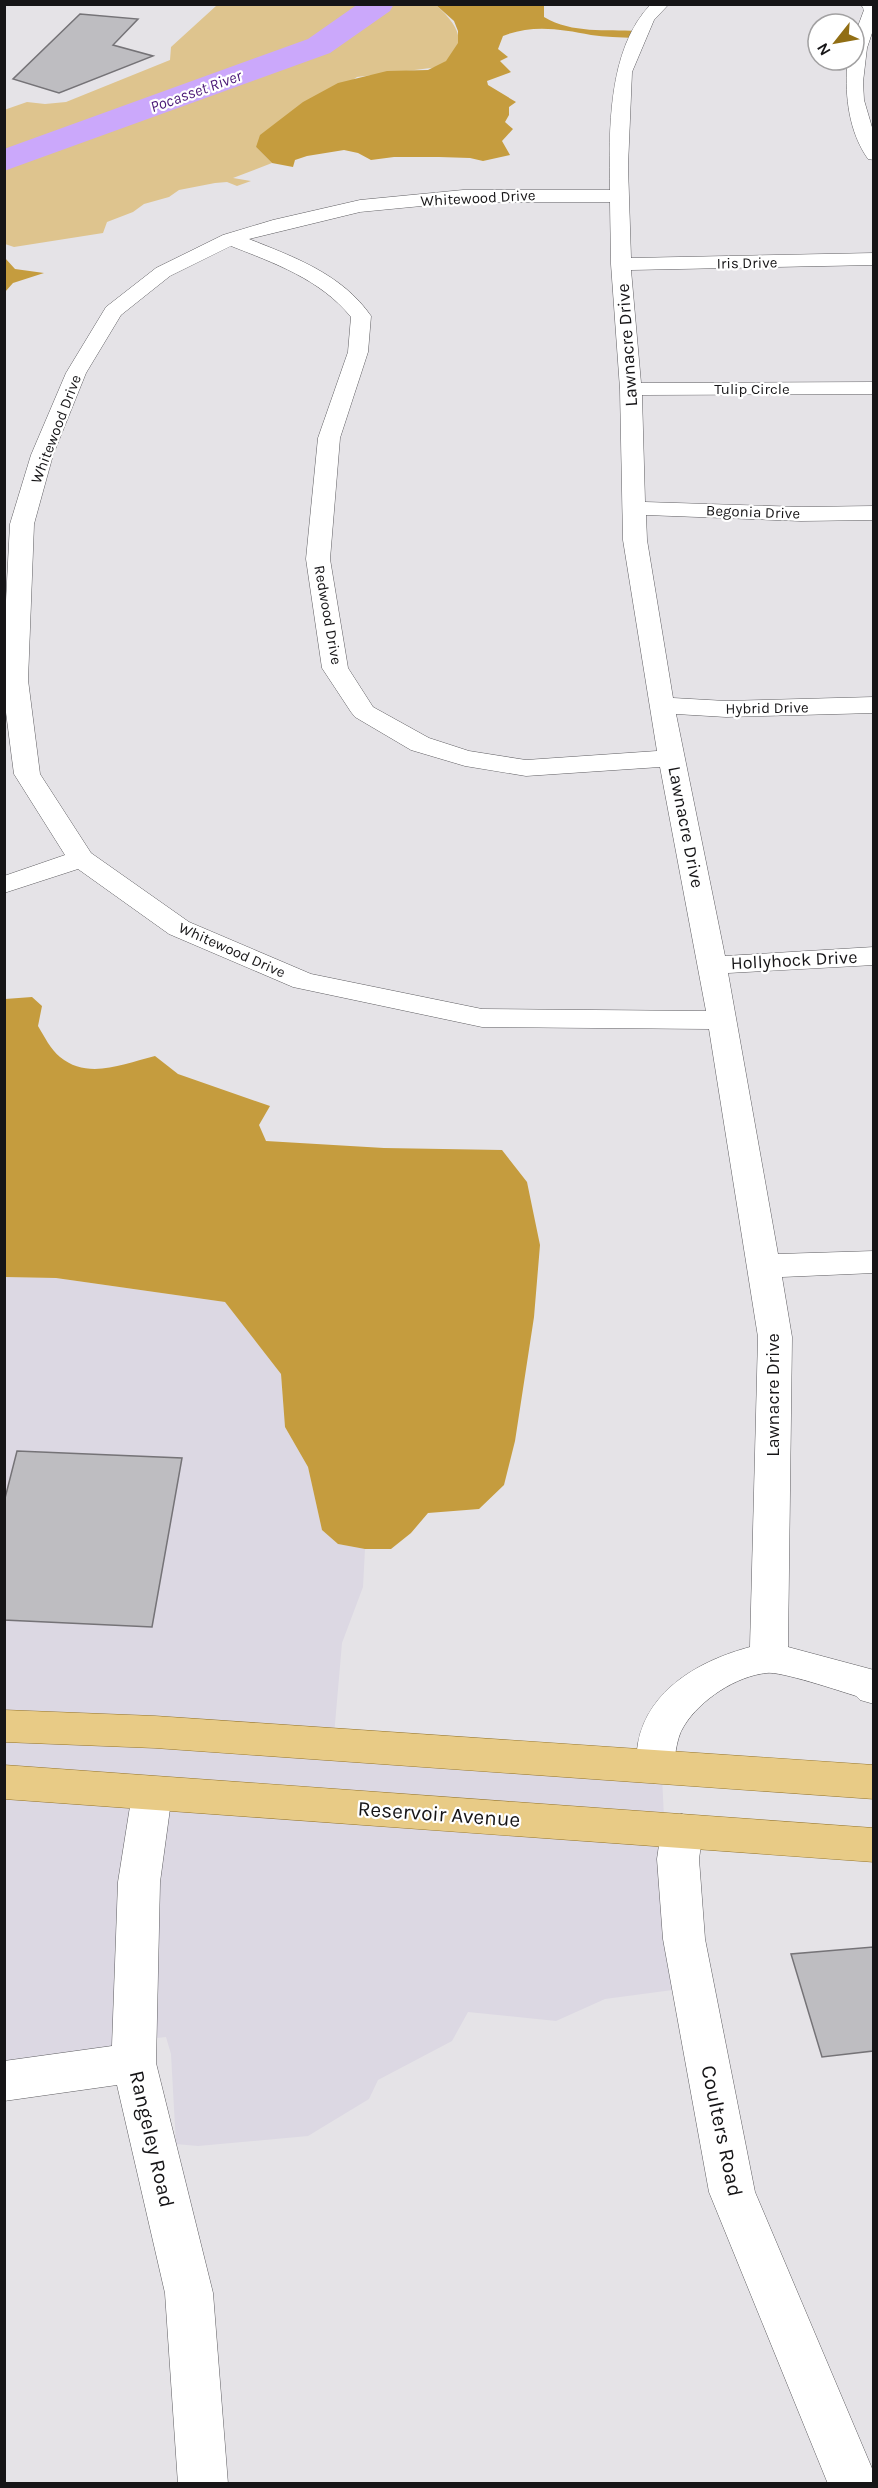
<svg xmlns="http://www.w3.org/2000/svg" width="878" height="2488" font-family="Karla,sans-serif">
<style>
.built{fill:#dcd8e3}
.green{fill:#dec48e}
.forest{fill:#c59c3e}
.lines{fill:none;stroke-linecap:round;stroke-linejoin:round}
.river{fill:#cba8fb;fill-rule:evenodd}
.building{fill:#bebdc1;stroke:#757377;stroke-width:1.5}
.street-casing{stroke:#5f5e62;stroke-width:1}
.primary-casing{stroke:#95752a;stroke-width:1}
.street{fill:#fff;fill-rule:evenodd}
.primary{fill:#e8cb86;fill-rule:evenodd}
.labels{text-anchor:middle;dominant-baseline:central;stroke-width:4.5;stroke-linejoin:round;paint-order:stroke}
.far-street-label{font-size:15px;fill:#161517;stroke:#fff}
.far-water-label{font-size:16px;font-style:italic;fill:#4a1877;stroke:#fff}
.street-label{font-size:18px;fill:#161517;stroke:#fff}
.near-street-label{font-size:21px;fill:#161517;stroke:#fff}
</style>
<rect width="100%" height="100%" fill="#e5e3e7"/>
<path class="built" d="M5,1277L56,1278L225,1302L281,1374L285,1427L308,1467L322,1530L338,1544L365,1549L363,1587L342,1643L333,1747L662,1776L664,1818L710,1985L605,1999L556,2021L468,2012L452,2041L378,2080L369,2099L308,2136L198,2146L176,2144L171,2054L166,2037L147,2039L5,2083Z"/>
<path class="green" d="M228,4L436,5C459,26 471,45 439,67L357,77L256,147L272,163L233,178L251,181L237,186L227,182L215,183L179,190L169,197L144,204L133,212L107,222L103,233L14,247L5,244L4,110L27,102L45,104L66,102L170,60L171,47L216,6Z"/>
<path class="forest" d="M436,5H544V17C573,34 605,29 637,31L634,38C620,37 605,37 591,35C561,29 532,24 503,36L498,49L508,57L500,61L511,72L487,81L488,85L516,102L509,107V115L505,122L513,129L502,141L510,155L483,161L470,158L439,157H394L371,160L358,153L344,150L307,156L295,160L293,167L272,163L256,147L260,135L303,102L338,83L387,71L428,70L446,61L458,43V31L454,21Z
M5,258L15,269L44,273L13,283L5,292Z
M32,997L42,1006L38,1026C44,1036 51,1050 60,1057C88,1080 123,1064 155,1056L178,1074L270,1106L259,1125L266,1141L384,1148L502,1150L527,1182L540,1245L534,1317L515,1441L504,1485L479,1509L428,1513L411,1533L391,1549H365L338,1544L322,1530L308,1467L285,1427L281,1374L225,1302L56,1278L5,1277V999Z"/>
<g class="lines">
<path class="river" d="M358,4H394L390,11L330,53L4,171V149L308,39Z"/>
</g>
<path class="building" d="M80,14L138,19L113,45L153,56L59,93L13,79Z
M17,1451L182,1458L152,1627L4,1620V1502Z
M873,1947V2051L822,2057L791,1954Z"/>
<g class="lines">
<g class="street-casing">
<path id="street" d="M651,4H669L654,20L632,72L628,166L631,258L874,253V265L631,270L641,383L874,382V394L642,395L645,502L801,507L874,506V520L801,521L646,515L647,540L673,698L726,701L874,697V713L726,717L676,714L725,956L874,947V965L728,973L778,1254L874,1251V1273L782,1277L792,1337L788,1647L874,1670V1704L860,1700L856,1696C840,1691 780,1671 767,1673C736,1676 700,1700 684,1726C674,1741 677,1762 668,1779L654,1783L640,1779C633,1766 636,1758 638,1743C648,1689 701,1660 750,1647L758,1337L709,1029L482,1027L293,987L169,934L78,869L4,893V876L65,855L14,774L4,697V639L10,524L31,455L66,373L106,307L156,268L223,235L273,220L360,200L463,190H610C609,132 607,49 651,4ZM463,202H610L611,264L620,389L623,540L657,751L526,760L469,751L429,738L373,707L348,668L330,559L340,438L368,352L371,316C342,274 294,257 249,239L360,212ZM231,246C274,263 320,279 351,317L348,352L318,438L306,559L322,668L351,712L355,717L411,750L465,766L526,776L660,767L706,1011L482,1009L311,974L189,922L91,853L40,774L28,680L34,524L53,455L86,373L121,315L170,276Z
M861,4H874V27L867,48L863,82L864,100L874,134V160L868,159C849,132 845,97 847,65L848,60H854V37L864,10Z
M152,1777L166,1782L172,1794L160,1882L156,2063L213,2293L228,2484H178L165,2293L117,2085L4,2101V2061L112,2046L118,1882L132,1794L138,1782Z
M682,1814L697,1819L703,1831L699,1859L705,1939L755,2192L874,2473V2484H828L709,2192L663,1939L657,1859L661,1831L667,1819Z"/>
</g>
<g class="primary-casing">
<path id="primary" d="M4,1710L155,1716L874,1765V1799L155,1748L4,1742Z
M4,1765L874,1828V1862L4,1799Z"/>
</g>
<use href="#street" class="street"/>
<use href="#primary" class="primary"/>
</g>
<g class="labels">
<g class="far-street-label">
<text transform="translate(478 198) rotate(-3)">Whitewood Drive</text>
<text transform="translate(747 263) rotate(-1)">Iris Drive</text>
<text x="752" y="389">Tulip Circle</text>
<text transform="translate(56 429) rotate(-69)">Whitewood Drive</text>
<text transform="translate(753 512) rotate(2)">Begonia Drive</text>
<text transform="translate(328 615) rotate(80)">Redwood Drive</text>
<text transform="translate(767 708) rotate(-1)">Hybrid Drive</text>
<text transform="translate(232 950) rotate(24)">Whitewood Drive</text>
</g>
<g class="far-water-label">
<text transform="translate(196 91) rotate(-20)">Pocasset River</text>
</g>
<g class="street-label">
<text transform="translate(627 345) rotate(-94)">Lawnacre Drive</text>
<text transform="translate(686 827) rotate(79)">Lawnacre Drive</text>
<text transform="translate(794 960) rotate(-3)">Hollyhock Drive</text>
<text transform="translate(773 1395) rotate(-90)">Lawnacre Drive</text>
</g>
<g class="near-street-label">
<text transform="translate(439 1814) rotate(4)">Reservoir Avenue</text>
<text transform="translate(722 2131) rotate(78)">Coulters Road</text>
<text transform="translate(152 2139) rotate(77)">Rangeley Road</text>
</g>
</g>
<rect width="878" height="2488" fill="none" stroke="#161517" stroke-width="12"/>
<g transform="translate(836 42) rotate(239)"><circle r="28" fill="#ffffff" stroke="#a2a1a2" stroke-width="1.5"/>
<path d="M0-4.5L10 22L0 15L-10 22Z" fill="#916e14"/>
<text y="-9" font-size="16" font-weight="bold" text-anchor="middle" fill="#161517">N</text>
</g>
</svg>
